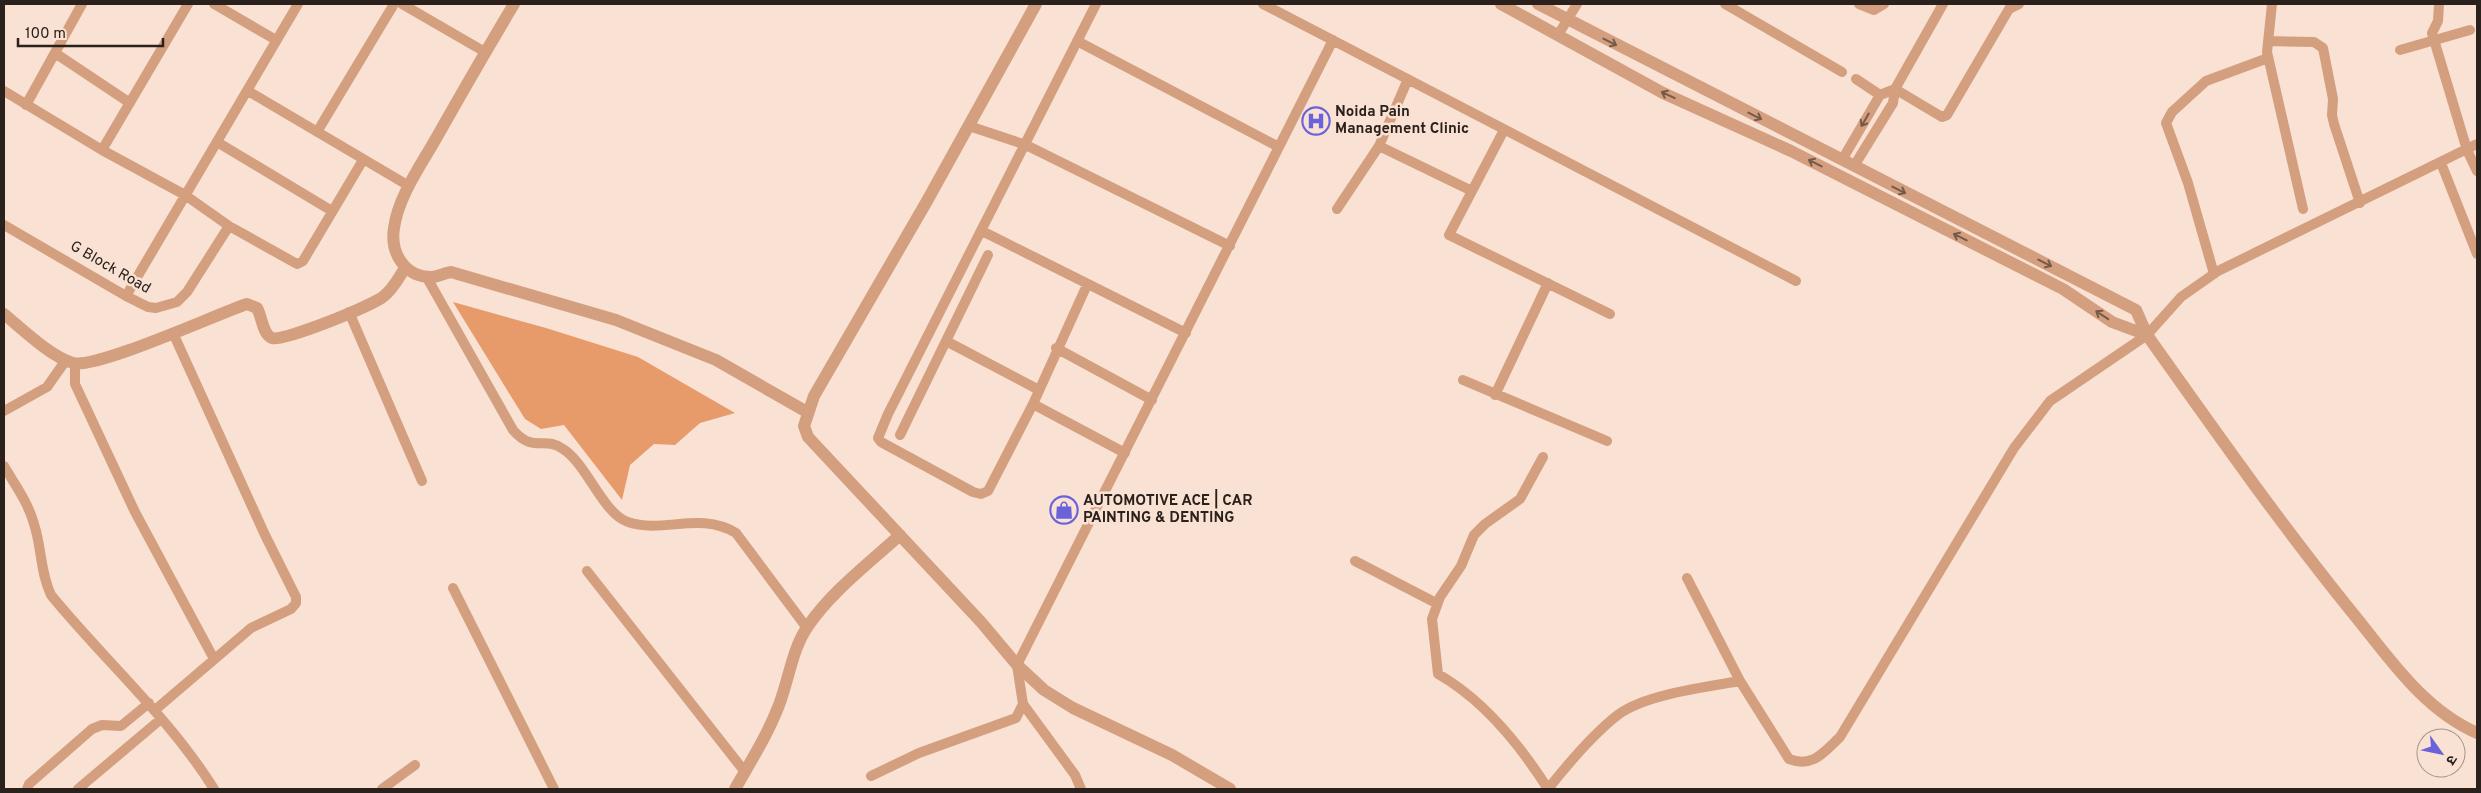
<svg xmlns="http://www.w3.org/2000/svg" width="2481" height="793" font-family="Overpass,'Noto Sans Devanagari',sans-serif">
<style>
.water{fill:#e79b6b}
.lines{fill:none;stroke-linecap:round;stroke-linejoin:round}
.minor{stroke:#d49f7f;stroke-width:10}
.tertiary{stroke:#d49f7f;stroke-width:12}
.oneway{stroke:#765a49}
.labels{text-anchor:middle;dominant-baseline:central;stroke-width:5;stroke-linejoin:round;paint-order:stroke}
.poi-label{font-size:15px;font-weight:bold;fill:#2a211c;stroke:#f9e1d3;text-anchor:start}
.street-label{font-size:15px;fill:#2a211c;stroke:#f9e1d3}
</style>
<rect width="100%" height="100%" fill="#f9e1d3"/>
<path class="water" d="M453,302L546,328L638,357L735,413L700,423L675,445L654,444L630,465L622,500L564,425L541,429L525,419Z"/>
<g class="lines">
<path class="minor" d="M214,4L276,40
M402,4L485,52
M1263,4L1796,281
M1725,4L1842,72
M1859,4L1874,10L1884,4
M2272,4L2267,52L2303,209
M2439,4L2438,21L2432,33L2467,150L2477,171
M1558,35L1577,4
M1077,41L1279,147
M2268,41L2314,42L2323,48L2333,99L2332,115L2334,124L2360,203
M2400,50L2470,30
M55,53L130,103
M1408,79L1379,146L1472,191
M1856,79L1880,95
M1895,89L1942,117L1947,115L2009,9L2019,4
M4,91L102,150L185,195L229,226L297,264L303,261L363,160
M248,91L409,186
M26,105L82,4
M969,126L1026,145L1230,246
M1504,130L1449,235L1610,314
M317,132L394,4
M217,142L332,211
M102,150L188,4
M1842,160L1880,95L1895,89
M2441,163L2477,254
M1854,166L1893,103L1895,89L1943,4
M1337,209L1379,146
M4,225L126,296L148,307L156,308L177,302L187,292L229,226
M982,231L1186,333
M2214,274L2188,183L2166,123L2172,112L2206,81L2268,58
M426,276L513,430C534,454 543,435 563,449C587,464 603,514 628,522C664,534 699,511 736,533L807,628
M1087,285L1033,404L988,491L981,494L973,492L881,442L878,438L888,414L1096,4
M126,296L298,4
M349,312L422,481
M946,341L1039,390
M1056,348L1152,400
M75,363V384L135,512L214,659
M1463,380L1607,441
M1495,395L1548,283
M1033,404L1125,453
M4,411L47,387L66,360
M900,435L988,255
M1543,457L1520,499L1485,524L1474,535L1461,566L1440,597L1432,619L1438,674C1484,700 1520,745 1548,789
M4,466C15,485 28,502 34,524C42,548 40,572 51,595C105,661 169,717 214,789
M1355,561L1436,603
M587,571L745,772
M1687,578L1740,681L1789,759C1813,768 1823,753 1840,737L2014,448L2050,401L2147,335L2181,297L2218,271L2477,144
M453,588L554,789
M1023,704L1075,775L1081,789
M155,710L251,628L291,609L296,603V597L265,535L173,333
M871,776L919,753L1016,718L1023,704L1017,665L1333,40
M27,789L29,784L92,729L102,725L121,726L149,703
M78,789L161,719
M382,789L415,765
M1548,789C1567,765 1594,733 1619,714C1647,694 1706,687 1740,681"/>
<path class="tertiary" d="M514,4C487,49 460,96 434,142C419,168 398,198 394,228C390,253 405,278 433,277C439,276 445,273 451,272L616,320L716,360L807,412
M1036,4L927,201L814,396L804,426L808,437L981,622L1017,665L1044,690L1073,708L1172,755L1230,789
M1501,4L1663,93L1791,151L2063,289L2112,322L2147,335
M1538,4L2136,310L2147,335C2213,428 2279,522 2351,611C2388,656 2422,709 2477,733
M4,314C22,329 51,357 73,363C97,369 217,314 247,304L257,308C262,317 263,335 272,338C283,342 374,305 384,296C394,288 399,277 405,268
M735,789C751,761 768,734 779,705C789,679 792,649 808,626C832,591 869,563 900,535"/>
</g>
<defs><path id="oneway-shaft" d="M-6 0H5M1.5-3L5.5 0L1.5 3" fill="none" stroke-width="1.6" stroke-linecap="round" stroke-linejoin="round" transform="scale(1.25)"/></defs>
<g class="oneway">
<use href="#oneway-shaft" transform="translate(1610 42) rotate(27)"/>
<use href="#oneway-shaft" transform="translate(1668 95) rotate(-155)"/>
<use href="#oneway-shaft" transform="translate(1755 116) rotate(27)"/>
<use href="#oneway-shaft" transform="translate(1865 120) rotate(120)"/>
<use href="#oneway-shaft" transform="translate(1815 163) rotate(-153)"/>
<use href="#oneway-shaft" transform="translate(1899 190) rotate(27)"/>
<use href="#oneway-shaft" transform="translate(1960 237) rotate(-153)"/>
<use href="#oneway-shaft" transform="translate(2045 263) rotate(27)"/>
<use href="#oneway-shaft" transform="translate(2102 315) rotate(-147)"/>
</g>
<defs>
<g id="hospital-ring" transform="scale(1.4375)"><circle r="9.5" fill="#f9e1d3" stroke="#6a62db" stroke-width="1.5"/><path d="M-5-5h3v3.5h4V-5h3V5h-3V1.5h-4V5h-3Z" fill="#6a62db"/></g>
<g id="shop-ring" transform="scale(1.4375)"><circle r="9.5" fill="#f9e1d3" stroke="#6a62db" stroke-width="1.5"/><path d="M-5-2.5h2.3a2.7 3.5 0 0 1 5.4 0H5L5.5 6h-11ZM-1.5-2.5h3a1.5 2.3 0 0 0-3 0Z" fill="#6a62db"/></g>
</defs>
<g fill-rule="evenodd">
<use href="#hospital-ring" x="1316" y="121"/>
<use href="#shop-ring" x="1064" y="510"/>
</g>
<g class="labels">
<g class="poi-label">
<text x="1335" y="112">Noida Pain<tspan x="1335" dy="17">Management Clinic</tspan></text>
<text x="1083" y="501">AUTOMOTIVE ACE | CAR<tspan x="1083" dy="17">PAINTING &amp; DENTING</tspan></text>
</g>
<g class="street-label">
<text transform="translate(110 268) rotate(30)">G Block Road</text>
</g>
</g>
<rect width="2481" height="793" fill="none" stroke="#2a211c" stroke-width="10"/>
<g transform="translate(2441 753) rotate(123)"><circle r="24" fill="#f9e1d3" stroke="#a6948a"/>
<path d="M0-4L9 19L0 12L-9 19Z" fill="#6a62db"/>
<text y="-8" font-size="14" font-weight="bold" text-anchor="middle" fill="#2a211c">उ</text>
</g>
<path d="M18 38v8h145v-8" fill="none" stroke="#2a211c" stroke-width="2.5"/>
<text x="25" y="38" font-size="15" fill="#2a211c" stroke="#f9e1d3" stroke-width="4" paint-order="stroke">100 m</text>
</svg>
